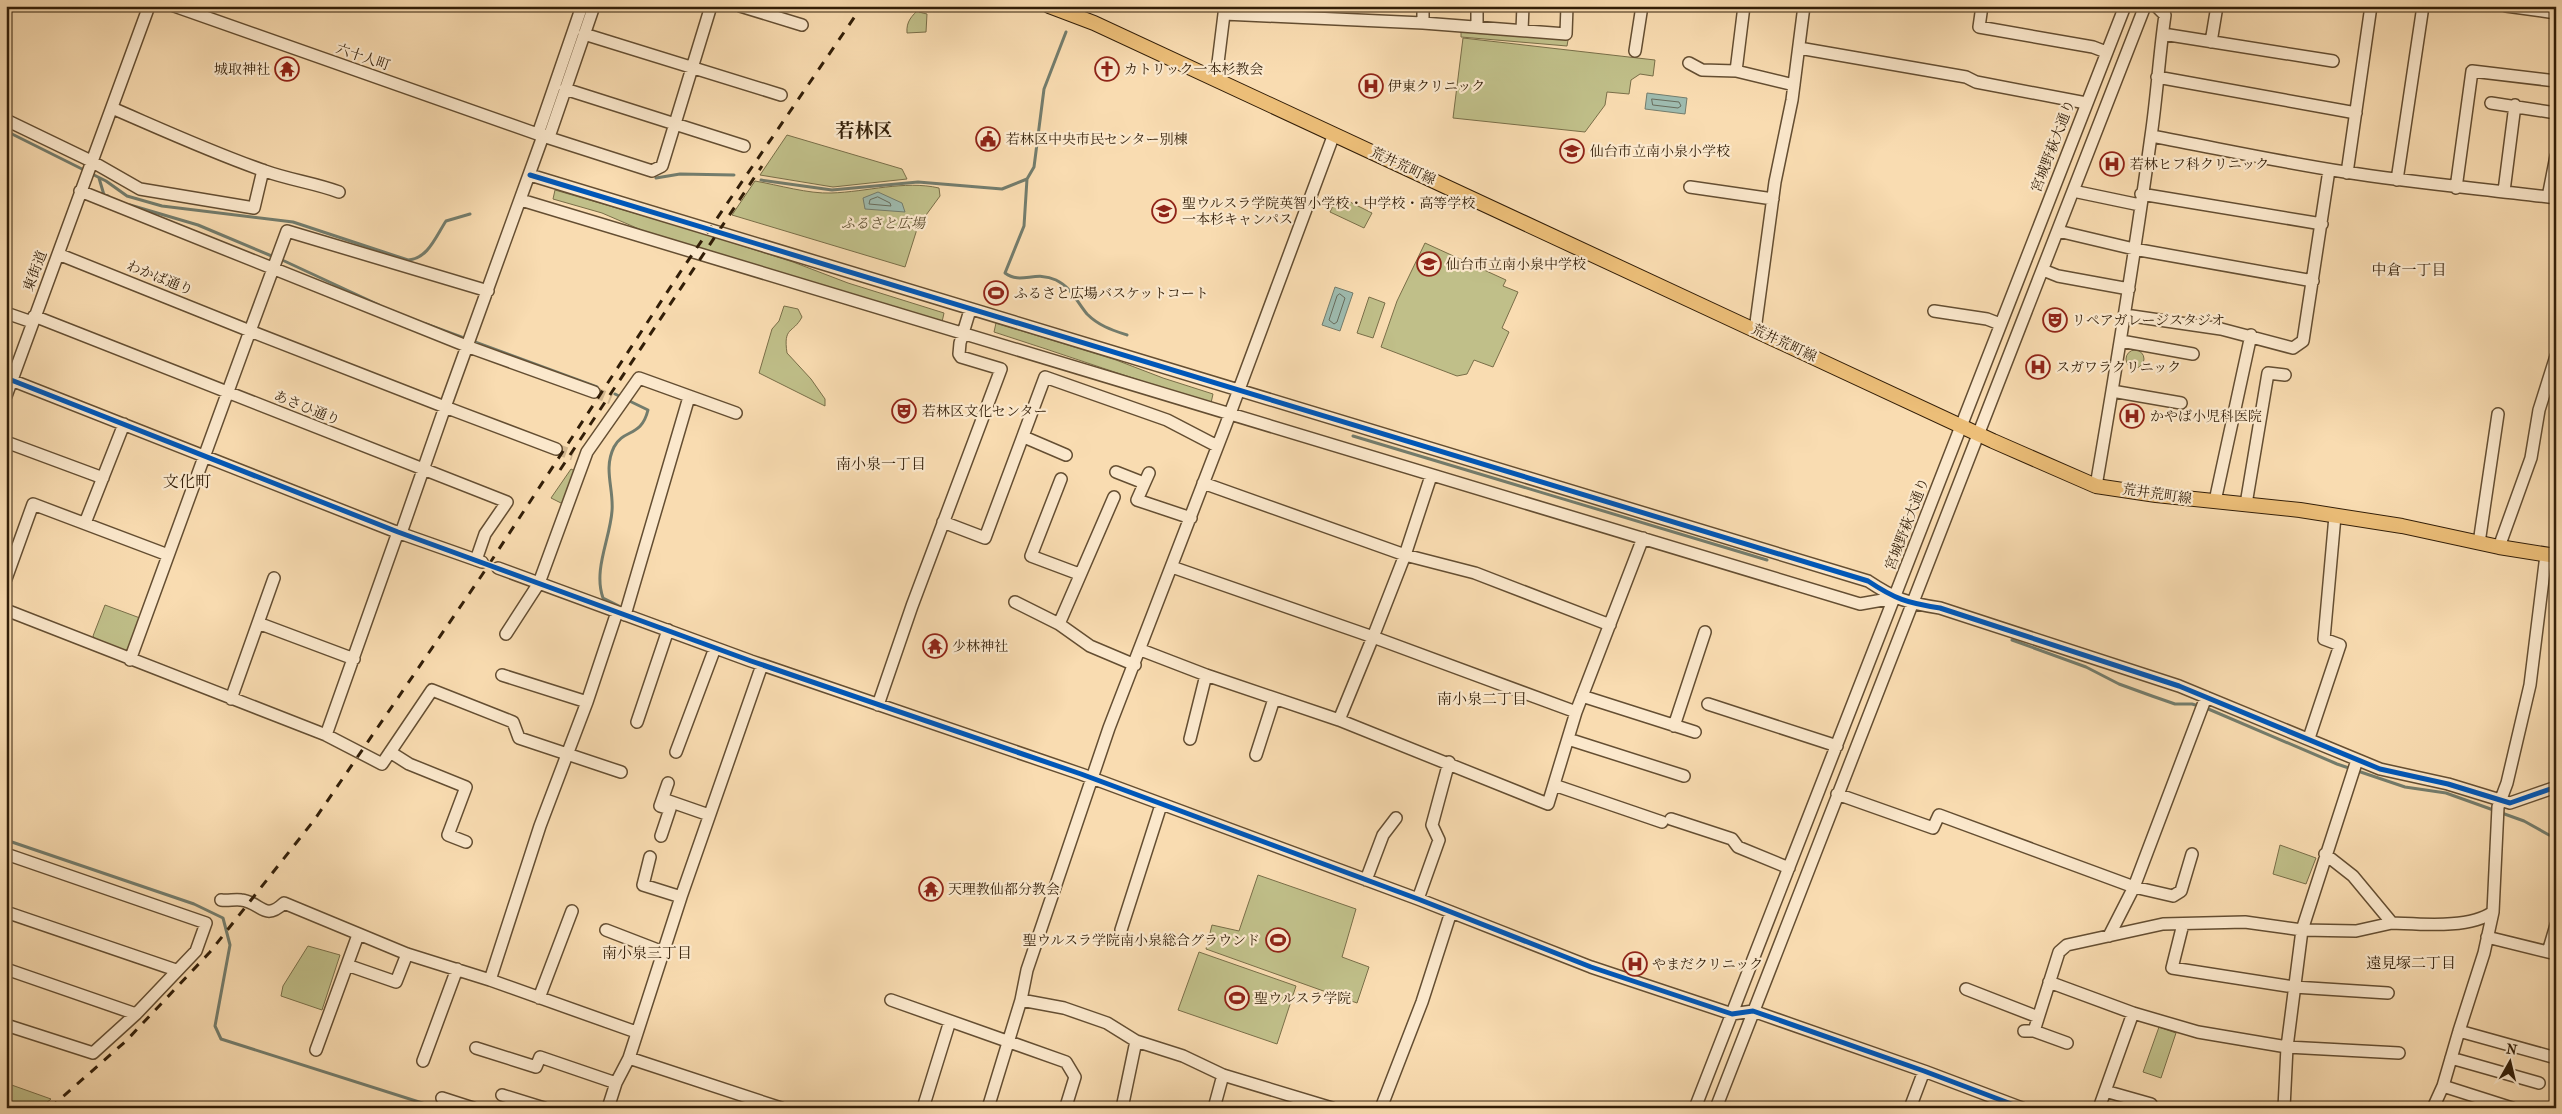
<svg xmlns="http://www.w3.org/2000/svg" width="2562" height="1114" font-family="'IM FELL French Canon','Noto Serif JP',serif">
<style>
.green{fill:#c0bf89;stroke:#796e48}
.water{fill:#9ebbaf;stroke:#737c6c}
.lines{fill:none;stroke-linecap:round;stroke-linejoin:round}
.shore{stroke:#686c5c;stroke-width:1}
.stream{stroke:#737c6c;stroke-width:3}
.minor-tunnel{stroke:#d1b68f;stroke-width:11;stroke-dasharray:11 5.5;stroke-linecap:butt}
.minor-casing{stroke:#644e32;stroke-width:14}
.major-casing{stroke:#321e08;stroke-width:16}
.minor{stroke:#fbe8cc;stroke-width:11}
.major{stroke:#ecbe78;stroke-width:14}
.rail{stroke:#321e08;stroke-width:3;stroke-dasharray:9 9;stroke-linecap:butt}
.cycleway-casing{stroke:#fbe8cc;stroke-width:8}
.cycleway{stroke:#0057b8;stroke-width:5}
.labels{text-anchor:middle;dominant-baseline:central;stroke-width:4.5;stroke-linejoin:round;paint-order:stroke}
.street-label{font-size:14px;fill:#321e08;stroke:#fbe8cc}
.poi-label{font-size:14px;fill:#321e08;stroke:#fbe8cc;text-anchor:start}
.park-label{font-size:14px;font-style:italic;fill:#5d4e2f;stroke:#fbe8cc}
.neighbourhood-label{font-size:15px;fill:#321e08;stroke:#fbe8cc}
.quarter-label{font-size:16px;fill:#321e08;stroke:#fbe8cc}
.district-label{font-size:19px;font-weight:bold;fill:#321e08;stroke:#fbe8cc}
</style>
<rect width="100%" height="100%" fill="#f9dcb1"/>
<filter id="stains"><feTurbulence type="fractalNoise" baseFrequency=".004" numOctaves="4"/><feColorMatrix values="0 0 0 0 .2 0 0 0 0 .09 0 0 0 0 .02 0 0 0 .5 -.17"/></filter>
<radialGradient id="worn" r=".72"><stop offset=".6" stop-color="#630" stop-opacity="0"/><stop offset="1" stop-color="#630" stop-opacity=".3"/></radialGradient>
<path class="green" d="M920,8L919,12L927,14L926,32L907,33C906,21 912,16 920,8Z
M1461,30L1568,40L1567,46L1461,37Z
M1463,38L1655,60L1653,76L1640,74L1631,80L1629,94L1607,92L1605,105L1585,132L1453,118Z
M787,135L902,169L907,179L833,187L760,175Z
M755,181C778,185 809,194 831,193C867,192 904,180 939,188L940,196L918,226L905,267L732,215Z
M555,190L699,232L793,262L848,283L944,313L942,322L646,232L602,213L553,199Z
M1338,196L1372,213L1364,228L1330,212Z
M1425,243L1506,280L1503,286L1518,292L1502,328L1509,332L1493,367L1474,360L1467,374L1457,376L1381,347L1397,301Z
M1369,297L1385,303L1373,338L1357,333Z
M784,306L798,309L802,317C793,334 783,326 787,353L811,379L825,399V406L759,373L772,329L779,321Z
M996,323L1116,360L1163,378L1213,394L1211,403C1138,381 1066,355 994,332Z
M2126 359a9 9 0 1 1 18 0a9 9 0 1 1-18 0Z
M571,469L575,471L563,504L551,498Z
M105,605L140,618L129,648L123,652L97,642L93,636Z
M2280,845L2316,858L2306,884L2273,874Z
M1258,875L1356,909L1342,957L1369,967L1357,1003L1206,949L1212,925L1239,931Z
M308,946L340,955L322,1010L281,996L283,986Z
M1199,952L1296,986L1277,1044L1178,1010Z
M2159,1027L2176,1033L2161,1078L2143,1072Z
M6,1083L51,1099L40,1108H6Z"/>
<path class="water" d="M1647,93L1687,98L1685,114L1645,109Z
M878,192L902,203L905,212L865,209L863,198Z
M1335,287L1353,293L1340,331L1322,325Z"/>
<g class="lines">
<path class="shore" d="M1652,99L1679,102L1681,106L1678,108L1653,105Z
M878,197L890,203L891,206L869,204L870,200Z
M1340,294L1345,298L1337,322L1334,324L1329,320L1337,296Z"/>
<path class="stream" d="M1066,32L1044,89L1034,167L1027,179L1024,226L1005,273C1021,285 1035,270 1056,280C1071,287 1077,302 1087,314C1099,326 1112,330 1127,335
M6,131L106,181L127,196L162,206L293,222L408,260C428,259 436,236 446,221L470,214
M99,178L104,195L108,196
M656,178L680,174L734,175
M761,180L832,190L918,182L1002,189L1027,179
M130,205L198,225L274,257
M280,259L379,305
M426,324L597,387
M615,394L648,410C641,438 624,428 614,447C603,469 614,489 612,511C610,539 593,570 603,598L619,606
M1353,436L1767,560
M2012,640L2086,667L2119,684L2152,696L2175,704H2192L2206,708L2337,764L2405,787L2446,793L2524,821L2549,835L2556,836
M6,840L194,904L223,918L230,945L215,1026L221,1039L438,1108"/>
<path class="minor-tunnel" d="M594,392L611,399
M556,449L573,455"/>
<g class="minor-casing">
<path id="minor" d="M174,6L543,136L652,171L662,166L711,6
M740,6L802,25
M1982,6L1979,27L2093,47L2106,52
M2506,6L2556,13
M1224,14L1423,23L1566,34L1567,6
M1423,23V6
M1477,27V6
M1522,30L1523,6
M584,34L781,95
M2163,34L2333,61
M2211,42L2217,6
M1799,48L1966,77L1976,82L2086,103
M1635,51L1642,6
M1689,63L1702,70L1736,71L1794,85
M1736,71L1744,6
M2157,77L2356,113
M1216,79L1225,6
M565,89L744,146
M2491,103L2556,113
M112,108C163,130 213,153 265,171C290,180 315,183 339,192
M6,120L91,161L140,189L254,208L263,170
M543,136L550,134L594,6
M2151,136C2216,148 2280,162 2345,172C2415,183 2485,189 2556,198
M2347,173L2371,6
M530,175L1868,581C1895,599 1907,603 1940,608L2179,686L2380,769L2448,784L2510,803L2556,787
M2397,180L2423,6
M1690,187L1773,199
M2456,188L2472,71L2556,81
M80,191L469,347L594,392
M2073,191L2140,205
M2504,191L2515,105
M2141,194L2322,224
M2548,197L2556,156
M521,200L1860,604L1894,598
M2058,231L2134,249L2313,281
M58,254L250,331L130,660
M2043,270L2058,276L2129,289
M1934,311L1987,319L2000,324
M6,313L32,322
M2125,315L2221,329L2293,348L2303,341L2329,170
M34,316L507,502L485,534L476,560
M1755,330L1775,182L1792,100L1804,6
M2121,341L2193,354
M6,378L394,531L482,562
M2112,391L2181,403
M6,396L149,6
M1024,437L1066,455
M6,442L103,478
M556,449L445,407L543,136L539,131L582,6
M1116,472L1144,483
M1149,473L1137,500L1191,518
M1061,479L1031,556L1079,574
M1203,483L1405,555L1475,573L1610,625
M2096,486C2116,369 2135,253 2151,136C2157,96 2159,56 2165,15L2156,6
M2215,501L2251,335
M2246,504L2268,373L2285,375
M943,522L985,538L1045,377L1167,420L1217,446
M85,523L124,424
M401,533L445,407L250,331L287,231L488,291
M2479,543L2498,414
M2499,547L2531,458L2539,410L2556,356
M1172,567L1373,637L1405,555L1431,476
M498,568L751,661L1081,774L1418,899L1591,967L1732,1014L1753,1011L1924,1071L2022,1108
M6,579L33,504L168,555
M1015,602L1059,624L1090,646L1135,665
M6,610L326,735L382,764L432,690L513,722L519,738L621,772
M625,615L689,397
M258,623L354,659
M1059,624L1114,497
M506,634L539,583L587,452L639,378L736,413
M1141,650L1206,675L1339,720L1548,804L1576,712L1643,538
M502,675L587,702
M1582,696L1695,732
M231,699L274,578
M1708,704L1837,746
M878,705L912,606L1001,369L961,357L959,354L960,343L970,310
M1339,720L1373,637L1576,712
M637,722L668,630
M1674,726L1705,632
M326,735L398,532
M2309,738L2340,645L2324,639L2335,516
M1190,739L1206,675
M1568,739L1684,776
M390,752L409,764L466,787L448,835L466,842
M676,752L715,648
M1256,755L1274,699
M2357,760L2302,930L2287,1047L2399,1053
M1554,785L1662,822
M1837,794L1933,828L1939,815L2134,887L2173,896L2181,891L2192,854
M663,799L709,815
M1671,819L1732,839L1738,847L1789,868
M661,836L670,809L660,806L668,783
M6,854L206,923L196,951L136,1014L93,1053L6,1025
M650,857L643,885L681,897
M1366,880L1383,835L1396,818
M1418,899L1439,840L1432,825L1449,762
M221,900C228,901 235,899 241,900C261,902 264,922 284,903L407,954L490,980L636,1032
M6,912L176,970
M2392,923C2421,924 2469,929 2493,912
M2183,924L2172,968L2294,987L2388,993
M606,930L663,952
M1121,930L1161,805
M2109,936L2134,887L2206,697
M2487,937L2556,954
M2548,952L2556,925
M347,965L396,982L407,954
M6,969L136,1014
M490,980L540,826L587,702L617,612
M2049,982L2133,1013L2198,1032L2287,1047L2284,1108
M1966,989L2038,1017
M539,998L572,911
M891,1000L1066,1062L1075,1077L1067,1103
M1021,1000L1064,1008L1107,1023L1136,1041L1183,1056L1223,1075L1332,1108
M2024,1031H2034L2059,952L2067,945L2163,924L2245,922L2302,930L2356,931L2392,923L2353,876L2325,854
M2034,1031L2067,1043
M2459,1031L2484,953L2493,912L2498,807L2507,783L2530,685L2546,555
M476,1048L536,1067L540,1057L616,1083
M316,1050L358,935
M629,1058L681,897L762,665
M2451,1058L2539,1083
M423,1061L457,969
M2443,1086L2512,1108
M2105,1091L2151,1104
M502,1095L544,1108
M442,1098L473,1108
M608,1108L616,1083L629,1058L781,1108
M923,1108L950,1021
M988,1108L1021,1000L1027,970L1109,728L1225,427L1334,134
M1122,1108L1136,1041
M1214,1108L1223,1075
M1381,1108L1422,1002L1451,912
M1695,1108L2125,6
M1716,1108L2145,6
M1910,1108L1924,1071
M2099,1108L2133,1013
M2433,1108L2443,1086L2459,1031L2556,1058"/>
</g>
<g class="major-casing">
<path id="major" d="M1049,6L1094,23L1993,441L2096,486L2156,495L2300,510L2402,526L2499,547L2556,556"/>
</g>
<use href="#minor" class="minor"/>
<use href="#major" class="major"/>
<path class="rail" d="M560,470L762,166
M50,1108L126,1041L210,952L315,819L482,575L681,271L862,6"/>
<g class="cycleway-casing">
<path id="cycleway" d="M530,175L1868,581C1895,599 1907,603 1940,608L2179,686L2380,769L2448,784L2510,803L2556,787
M6,378L398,532L751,661L1081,774L1418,899L1591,967L1732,1014L1753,1011L1924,1071L2022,1108"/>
</g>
<use href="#cycleway" class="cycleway"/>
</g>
<defs>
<g id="temple-ring" transform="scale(1.25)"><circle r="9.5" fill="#fbe8cc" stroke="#8f2418" stroke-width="1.5"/><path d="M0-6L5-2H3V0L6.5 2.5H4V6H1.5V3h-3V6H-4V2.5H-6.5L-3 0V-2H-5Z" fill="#8f2418"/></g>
<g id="church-ring" transform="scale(1.25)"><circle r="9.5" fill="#fbe8cc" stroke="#8f2418" stroke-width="1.5"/><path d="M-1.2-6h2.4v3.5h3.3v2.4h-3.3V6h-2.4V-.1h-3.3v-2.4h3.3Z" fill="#8f2418"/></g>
<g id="hospital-ring" transform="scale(1.25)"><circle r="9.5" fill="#fbe8cc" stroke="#8f2418" stroke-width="1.5"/><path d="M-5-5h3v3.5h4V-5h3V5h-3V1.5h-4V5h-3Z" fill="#8f2418"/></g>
<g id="civic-ring" transform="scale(1.25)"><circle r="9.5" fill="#fbe8cc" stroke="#8f2418" stroke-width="1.5"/><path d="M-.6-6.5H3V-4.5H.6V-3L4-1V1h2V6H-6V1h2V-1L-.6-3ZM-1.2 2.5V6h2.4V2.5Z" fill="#8f2418"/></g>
<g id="school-ring" transform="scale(1.25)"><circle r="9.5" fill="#fbe8cc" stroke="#8f2418" stroke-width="1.5"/><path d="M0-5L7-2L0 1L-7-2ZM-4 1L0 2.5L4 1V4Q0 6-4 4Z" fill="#8f2418"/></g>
<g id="stadium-ring" transform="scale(1.25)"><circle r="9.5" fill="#fbe8cc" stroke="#8f2418" stroke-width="1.5"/><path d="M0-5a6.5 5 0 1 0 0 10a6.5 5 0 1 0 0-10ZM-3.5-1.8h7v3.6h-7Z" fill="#8f2418"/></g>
<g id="theatre-ring" transform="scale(1.25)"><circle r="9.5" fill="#fbe8cc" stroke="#8f2418" stroke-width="1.5"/><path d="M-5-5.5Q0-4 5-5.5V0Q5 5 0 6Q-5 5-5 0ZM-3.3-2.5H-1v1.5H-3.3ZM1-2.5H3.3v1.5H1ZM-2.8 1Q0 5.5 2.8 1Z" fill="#8f2418"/></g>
</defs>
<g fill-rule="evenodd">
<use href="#temple-ring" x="287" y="69"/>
<use href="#church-ring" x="1107" y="69"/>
<use href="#hospital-ring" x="1371" y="86"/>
<use href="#civic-ring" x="988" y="139"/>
<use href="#school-ring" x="1572" y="151"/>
<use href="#hospital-ring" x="2112" y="164"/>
<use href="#school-ring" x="1164" y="211"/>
<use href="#school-ring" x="1429" y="264"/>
<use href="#stadium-ring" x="996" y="293"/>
<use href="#theatre-ring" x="2055" y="320"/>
<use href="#hospital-ring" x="2038" y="367"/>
<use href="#theatre-ring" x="904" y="411"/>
<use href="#hospital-ring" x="2132" y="416"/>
<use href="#temple-ring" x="935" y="646"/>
<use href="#temple-ring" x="931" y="889"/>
<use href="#stadium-ring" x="1278" y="940"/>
<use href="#hospital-ring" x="1635" y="964"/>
<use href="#stadium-ring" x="1237" y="998"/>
</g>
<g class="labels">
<g class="street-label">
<text transform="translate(363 57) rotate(19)">六十人町</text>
<text transform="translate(2053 146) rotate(-69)">宮城野萩大通り</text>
<text transform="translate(1403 166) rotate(25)">荒井荒町線</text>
<text transform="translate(35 271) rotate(-69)">東街道</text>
<text transform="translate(160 278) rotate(22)">わかば通り</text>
<text transform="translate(1784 343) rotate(25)">荒井荒町線</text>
<text transform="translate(307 408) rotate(22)">あさひ通り</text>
<text transform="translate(2157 494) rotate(8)">荒井荒町線</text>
<text transform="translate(1907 524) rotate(-69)">宮城野萩大通り</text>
</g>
<g class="poi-label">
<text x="270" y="69" text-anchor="end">城取神社</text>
<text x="1124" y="69">カトリック一本杉教会</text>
<text x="1388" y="86">伊東クリニック</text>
<text x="1006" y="139">若林区中央市民センター別棟</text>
<text x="1590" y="151">仙台市立南小泉小学校</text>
<text x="2130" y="164">若林ヒフ科クリニック</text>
<text x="1182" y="203">聖ウルスラ学院英智小学校・中学校・高等学校<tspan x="1182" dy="16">一本杉キャンパス</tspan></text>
<text x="1446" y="264">仙台市立南小泉中学校</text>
<text x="1014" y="293">ふるさと広場バスケットコート</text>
<text x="2072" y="320">リペアガレージスタジオ</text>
<text x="2056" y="367">スガワラクリニック</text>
<text x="922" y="411">若林区文化センター</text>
<text x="2150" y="416">かやば小児科医院</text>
<text x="952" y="646">少林神社</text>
<text x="948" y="889">天理教仙都分教会</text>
<text x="1260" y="940" text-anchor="end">聖ウルスラ学院南小泉総合グラウンド</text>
<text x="1652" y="964">やまだクリニック</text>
<text x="1254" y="998">聖ウルスラ学院</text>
</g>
<g class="park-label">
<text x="883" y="223">ふるさと広場</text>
</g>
<g class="neighbourhood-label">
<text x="2409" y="270">中倉一丁目</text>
<text x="881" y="464">南小泉一丁目</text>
<text x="1482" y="699">南小泉二丁目</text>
<text x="647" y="953">南小泉三丁目</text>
<text x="2411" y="963">遠見塚二丁目</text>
</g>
<g class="quarter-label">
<text x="187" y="481">文化町</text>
</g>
<g class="district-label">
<text x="864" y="131">若林区</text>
</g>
</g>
<rect width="2562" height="1114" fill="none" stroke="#f9dcb1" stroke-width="25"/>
<rect x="8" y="8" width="2547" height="1099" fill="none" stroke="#321e08" stroke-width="2.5"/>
<rect x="12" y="12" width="2537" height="1089" fill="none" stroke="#321e08"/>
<g transform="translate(2510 1062) rotate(8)" stroke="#fbe8cc" stroke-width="4" paint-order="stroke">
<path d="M0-4L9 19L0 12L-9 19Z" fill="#321e08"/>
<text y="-8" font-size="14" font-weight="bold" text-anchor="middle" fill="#321e08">N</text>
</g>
<rect width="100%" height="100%" filter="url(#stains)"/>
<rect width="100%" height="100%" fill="url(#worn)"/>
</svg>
